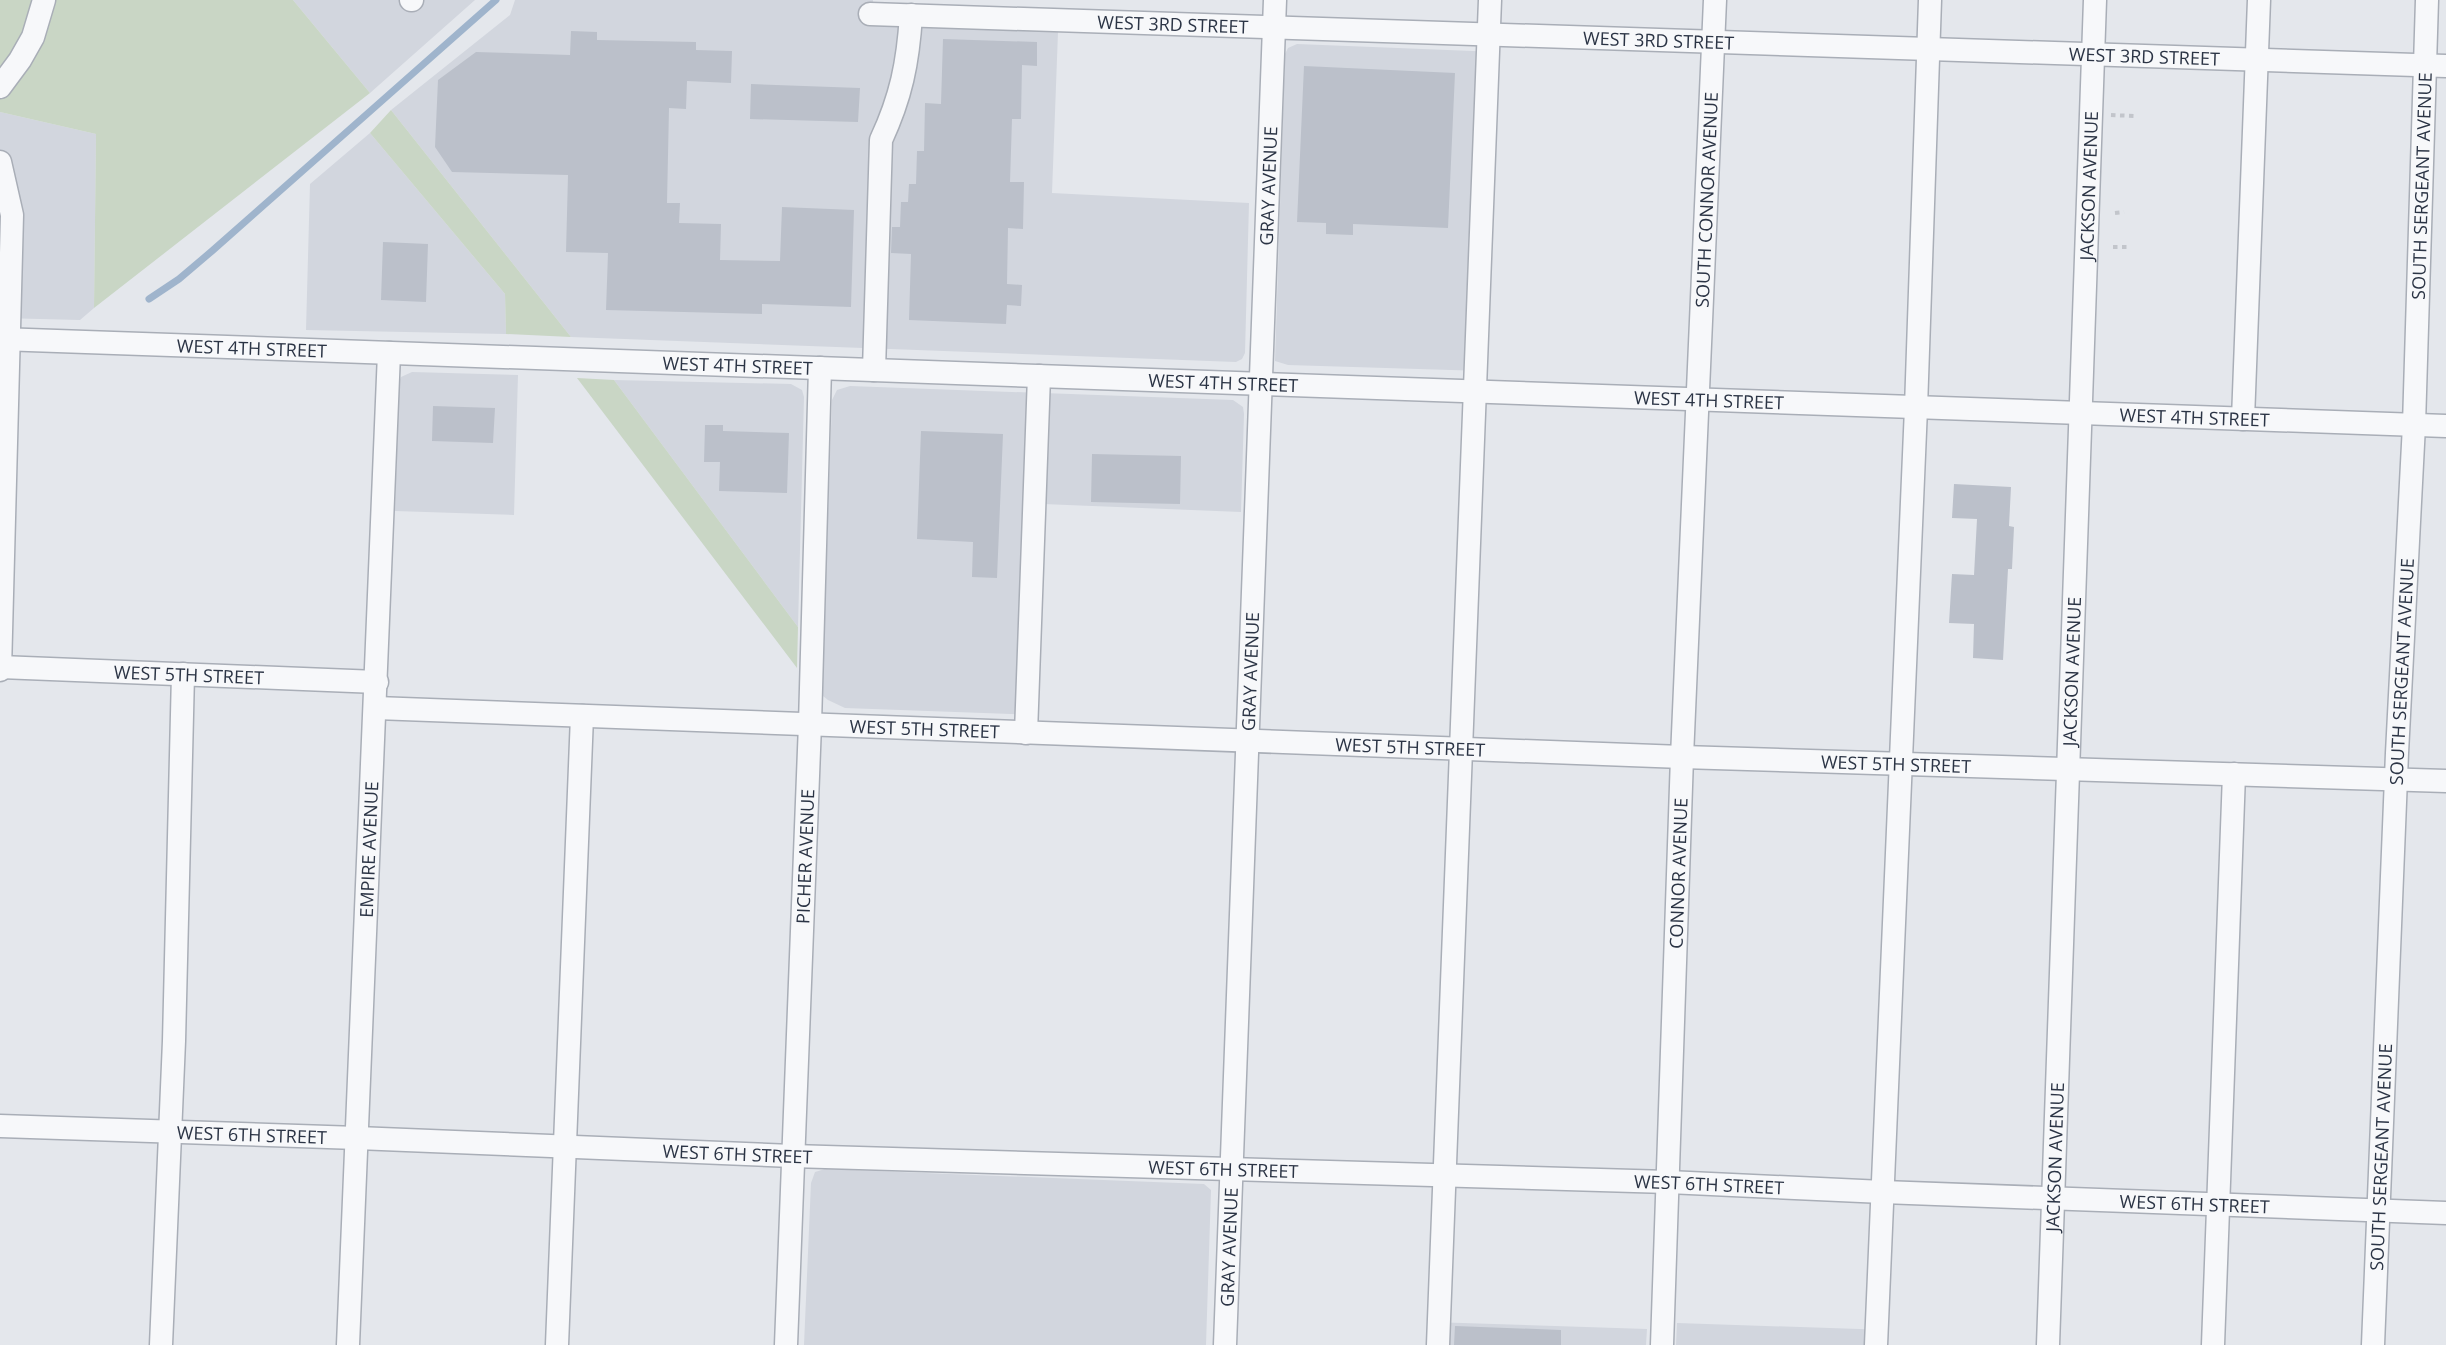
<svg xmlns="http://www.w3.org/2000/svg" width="2446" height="1345" font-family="'Open Sans',sans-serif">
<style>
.built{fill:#d2d6de}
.green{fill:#c9d6c5}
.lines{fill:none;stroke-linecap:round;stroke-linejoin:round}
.stream{stroke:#9fb4cc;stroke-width:7}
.building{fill:#bbc0ca}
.minor-casing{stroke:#a9aeb7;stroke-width:25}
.path{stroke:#c2c5cb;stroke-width:4;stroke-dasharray:4.5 4.5;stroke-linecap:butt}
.minor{stroke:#f7f8fa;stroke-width:22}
.labels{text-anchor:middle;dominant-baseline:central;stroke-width:4.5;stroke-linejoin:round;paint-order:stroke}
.street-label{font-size:18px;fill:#2b3445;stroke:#f4f6f9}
</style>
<rect width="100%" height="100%" fill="#e4e7ec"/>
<path class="built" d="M293,0H475L370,93Z
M515,0H873L872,24L1058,32L1052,193L1249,203L1245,353L1242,359L1236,362L571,337L391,110L510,15Z
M1297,44L1498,52L1484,371L1288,365L1275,361L1285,54L1288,48Z
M0,112L96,134L94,308L80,320L0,318Z
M370,133L505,294L506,334L306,330L310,184Z
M412,372L518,375L514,515L395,511L399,382L401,377Z
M614,380L791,384L802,390L804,397L798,627Z
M850,386L1233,400L1243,407L1244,414L1241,512L1043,504L1035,715L845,708L828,700L823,696L822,690L832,400L837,390Z
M825,1169L1204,1184L1211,1190L1206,1345H804L811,1183L815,1172Z
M1431,1322L1647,1329L1646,1345H1431Z
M1677,1323L1889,1330L1888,1345H1676Z"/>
<path class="green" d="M0,0H293L370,93L94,308L96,134L0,112Z
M391,110L571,337L506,334L505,294L370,133Z
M577,378L614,380L798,627L797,668Z"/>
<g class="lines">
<path class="stream" d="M149,299L179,279L212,251L496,0"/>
</g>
<path class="building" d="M571,31L597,32V40L696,42V50L732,51L731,83L687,81L686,109L669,108L667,203H680L679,223L721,224L720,260L780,261L782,207L854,210L851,307L762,304V314L606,310L608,253L566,252L568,175L452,172L435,147L438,80L476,52L570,55Z
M943,39L1037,42V66L1022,65L1021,119H1012L1010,182H1024L1023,229L1008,228L1007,284L1022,285L1021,306L1007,305L1006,324L909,320L911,254L891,253L892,227H900L901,202H908L909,184H916L917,151H924L925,103L941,104Z
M1304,66L1455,73L1448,228L1353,224V235L1326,234V223L1297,222Z
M751,84L860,88L858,122L750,119Z
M383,242L428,244L426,302L381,300Z
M433,406L495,408L493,443L432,441Z
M705,425H723V431L789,433L787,493L719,491L720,462H704Z
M921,431L1003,434L997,578L972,577L973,542L917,539Z
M1092,454L1181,456L1180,504L1091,502Z
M1954,484L2011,487L2009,526L2014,527L2012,569H2008L2003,660L1973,658L1974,624L1949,623L1952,574L1974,575L1977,519L1952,518Z
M1455,1326L1561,1330V1345H1454Z"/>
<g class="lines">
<g class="minor-casing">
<g id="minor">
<path d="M411,0H412"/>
<path id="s1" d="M870,14L2446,66"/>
<path d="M0,87L20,60L33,37L44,0"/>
<path d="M0,162L12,215L0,670"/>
<path id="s2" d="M0,339L2446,426"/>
<path d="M874,370L881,140C901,97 908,63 911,15"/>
<path d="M2243,419L2259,0"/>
<path id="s3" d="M0,667L377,682"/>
<path id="s4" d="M376,708L1682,757L2446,781"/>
<path d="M1026,733L1039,376"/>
<path id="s5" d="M0,1126L357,1138L792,1156L1668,1182L1883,1192L2446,1213"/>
<path d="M161,1345L174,1041L183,674"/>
<path id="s6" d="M348,1345L389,353"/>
<path d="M557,1345L582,716"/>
<path id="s7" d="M786,1345L810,724L820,368"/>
<path id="s8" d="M1225,1345L1275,0"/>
<path d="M1438,1345L1490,0"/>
<path id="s9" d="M1662,1345L1682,757L1715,0"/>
<path d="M1876,1345L1916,408L1930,0"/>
<path id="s10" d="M2048,1345L2095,0"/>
<path d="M2213,1345L2234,774"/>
<path id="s11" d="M2373,1345L2397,753L2414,425L2427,0"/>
</g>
</g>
<path class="path" d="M2111,115L2134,116
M2115,213L2124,212
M2113,247H2127"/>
<use href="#minor" class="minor"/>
</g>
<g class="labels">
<g class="street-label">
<text stroke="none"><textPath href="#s1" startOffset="303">WEST 3RD STREET</textPath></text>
<text stroke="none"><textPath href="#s1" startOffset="789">WEST 3RD STREET</textPath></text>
<text stroke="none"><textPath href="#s1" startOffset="1275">WEST 3RD STREET</textPath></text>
<text stroke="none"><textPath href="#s8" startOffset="1160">GRAY AVENUE</textPath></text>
<text stroke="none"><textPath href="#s10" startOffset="1160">JACKSON AVENUE</textPath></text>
<text stroke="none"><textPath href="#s11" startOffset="1160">SOUTH SERGEANT AVENUE</textPath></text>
<text stroke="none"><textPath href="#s9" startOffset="1146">SOUTH CONNOR AVENUE</textPath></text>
<text stroke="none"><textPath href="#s2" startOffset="252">WEST 4TH STREET</textPath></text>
<text stroke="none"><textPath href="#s2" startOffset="738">WEST 4TH STREET</textPath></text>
<text stroke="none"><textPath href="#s2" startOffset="1224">WEST 4TH STREET</textPath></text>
<text stroke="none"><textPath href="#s2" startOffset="1710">WEST 4TH STREET</textPath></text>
<text stroke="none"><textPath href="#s2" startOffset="2196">WEST 4TH STREET</textPath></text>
<text stroke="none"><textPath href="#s8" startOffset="674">GRAY AVENUE</textPath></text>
<text stroke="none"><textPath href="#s10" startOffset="674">JACKSON AVENUE</textPath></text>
<text stroke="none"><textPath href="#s11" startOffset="674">SOUTH SERGEANT AVENUE</textPath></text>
<text stroke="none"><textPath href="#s3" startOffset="189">WEST 5TH STREET</textPath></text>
<text stroke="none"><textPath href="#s4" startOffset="549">WEST 5TH STREET</textPath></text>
<text stroke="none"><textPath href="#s4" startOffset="1035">WEST 5TH STREET</textPath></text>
<text stroke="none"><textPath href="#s4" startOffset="1521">WEST 5TH STREET</textPath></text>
<text stroke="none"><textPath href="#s6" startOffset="496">EMPIRE AVENUE</textPath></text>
<text stroke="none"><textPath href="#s7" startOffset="489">PICHER AVENUE</textPath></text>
<text stroke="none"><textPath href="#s9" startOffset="472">CONNOR AVENUE</textPath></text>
<text stroke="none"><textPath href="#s5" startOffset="252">WEST 6TH STREET</textPath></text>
<text stroke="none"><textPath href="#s5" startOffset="738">WEST 6TH STREET</textPath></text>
<text stroke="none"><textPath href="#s10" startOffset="188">JACKSON AVENUE</textPath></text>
<text stroke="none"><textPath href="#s11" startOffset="188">SOUTH SERGEANT AVENUE</textPath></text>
<text stroke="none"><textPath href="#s5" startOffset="1224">WEST 6TH STREET</textPath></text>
<text stroke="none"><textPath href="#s5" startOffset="1710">WEST 6TH STREET</textPath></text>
<text stroke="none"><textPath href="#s5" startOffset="2196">WEST 6TH STREET</textPath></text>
<text stroke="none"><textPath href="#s8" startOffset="98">GRAY AVENUE</textPath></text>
</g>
</g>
</svg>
